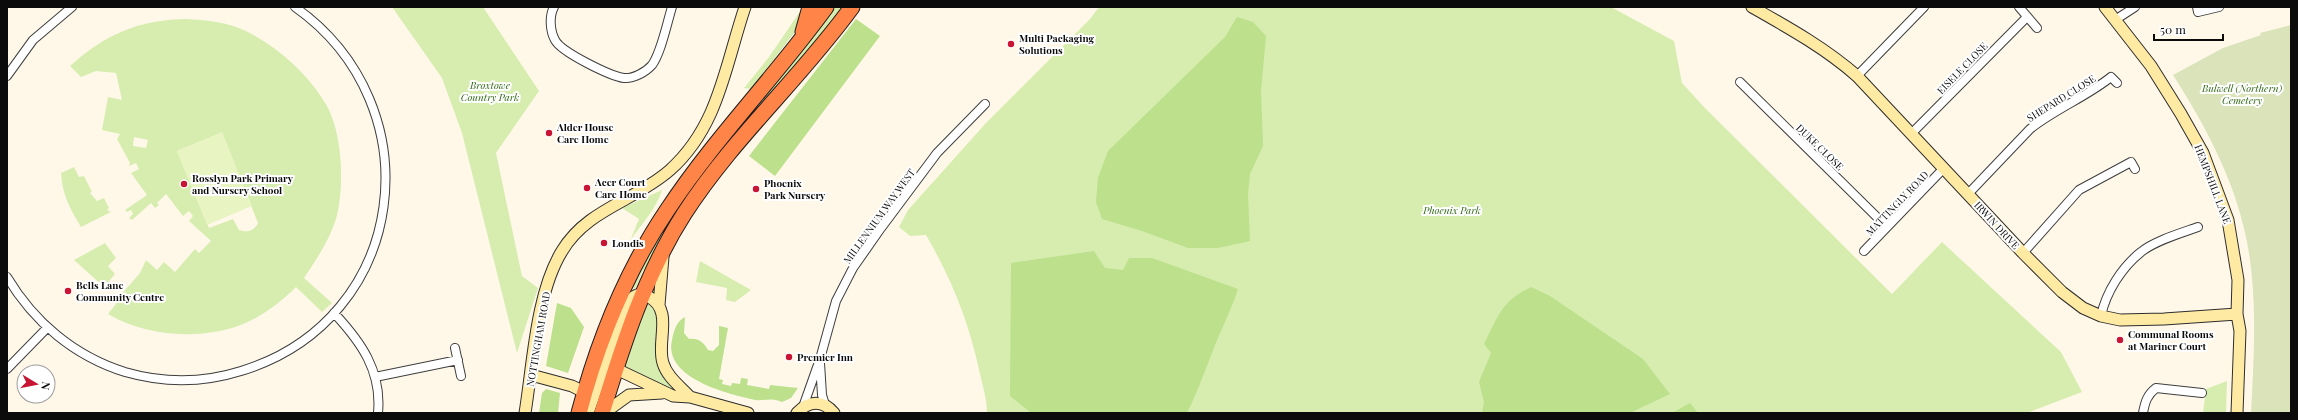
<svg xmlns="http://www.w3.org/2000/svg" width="2298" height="420" font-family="'Playfair Display',serif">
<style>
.green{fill:#d7edaf;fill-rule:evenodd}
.forest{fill:#bce08c}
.cemetery{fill:#dae3b9}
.pitch{fill:#e8f4c2}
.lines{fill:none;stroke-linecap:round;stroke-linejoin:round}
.street-casing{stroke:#3e3e3e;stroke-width:10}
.secondary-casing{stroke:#2d2d2d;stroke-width:13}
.highway-casing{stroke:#1c1c1c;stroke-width:17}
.street{stroke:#fff;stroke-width:8}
.secondary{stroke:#ffeaa4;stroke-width:11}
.highway{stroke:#ff8447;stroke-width:15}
.poi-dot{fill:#c91534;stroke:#fff;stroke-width:1.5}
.labels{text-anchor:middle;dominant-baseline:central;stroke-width:4;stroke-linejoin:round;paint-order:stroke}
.poi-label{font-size:10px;font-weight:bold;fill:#0b0b0b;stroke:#fff;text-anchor:start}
.street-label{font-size:10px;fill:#0b0b0b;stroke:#fff}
.park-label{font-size:10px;font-style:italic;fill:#316916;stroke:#fff}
</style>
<rect width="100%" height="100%" fill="#fff8e9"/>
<path class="green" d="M392,7H483L539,91L496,153L522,276L538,288L517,353L462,133L442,78Z
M803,7L801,24L751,89L744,88L769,57Z
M833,7H846L678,210L660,240L646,271L643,270L636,287L631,290L645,258L686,193Z
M1099,7H1611L1674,41L1682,83L1705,108L1892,294L1942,242L2061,352L2082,392L2027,413H987C987,400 983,387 980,374C969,322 952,280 926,235L910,236L899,227L908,210L986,123L1090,19Z
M186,19C206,20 227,22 246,31C277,47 305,71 324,101C343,130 345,186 336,219C329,241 316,260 304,278L332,303L322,312L296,287C279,304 260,318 238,326C198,340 144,336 108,314L119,300L118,298L140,273L146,260L157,270L164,262L175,272L195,249L199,253L211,241L189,221L193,216L189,211L183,216L166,194L157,203L159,205L155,208L151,203L132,220L129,218L133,214L131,210L127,212L125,210L147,195L131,173L139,169L136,163L129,166L130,163L117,139L120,134L102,130L108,97L122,100L116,73L96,71L81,77L70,66C106,34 138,20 186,19ZM222,133L258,223C254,231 248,233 239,230L233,219L209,228L177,151ZM134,137L148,140L146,148L133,146Z
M74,167L79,177L84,176L92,192L90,193L97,201L104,198L109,208L107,210L111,212L81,227C70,209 62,194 61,173Z
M662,190C656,210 641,224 630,241L639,219L622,208Z
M105,243L116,258L108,266L115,274L104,287L74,260Z
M700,261L751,290L735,302L726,300L727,288L696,282Z
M645,304L650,305L658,317L656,362L673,390L624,367Z
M2227,381L2226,413H2203L2206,389Z"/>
<path class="forest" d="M1237,17L1253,22L1266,36L1261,91L1263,146L1250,174L1248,195L1250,241L1218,248H1188L1142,231L1102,219L1096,202L1098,178L1108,151L1225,37Z
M856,19L880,36L775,176L749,156Z
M1094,251L1105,268L1123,270L1129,258H1152L1238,289C1231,311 1220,331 1212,353C1204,373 1197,393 1187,413H1031L1010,396L1011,263Z
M1531,287L1550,296L1643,359L1670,394L1630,413H1482L1484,402L1479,382L1491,353L1484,344C1499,315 1501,302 1531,287Z
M557,303L571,308L584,327L568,373L546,366Z
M685,317L684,333L689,339C699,338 703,342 708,350L713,351L719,345V326L728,328L719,379L723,380L722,384L731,386L732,383L740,384L741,378L748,379L747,385L769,389L770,385L798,388L791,398L782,402C770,397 766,401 755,400C727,394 663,378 672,340C674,330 676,322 685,317Z
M546,389L560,393L558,413H539L542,393Z
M1690,403L1698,413H1672Z"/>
<path class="cemetery" d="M2291,25V413H2251C2254,356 2258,294 2246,237C2234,179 2205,125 2173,75L2223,48L2261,35L2260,33Z"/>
<path class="pitch" d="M222,132L252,206L207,225L177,151Z"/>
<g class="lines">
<g class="street-casing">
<path id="street" d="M554,7C549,16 550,31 555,40C561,52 610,76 624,78C633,79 646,72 652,65C661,53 667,23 672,7
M2019,7L2037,28
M2197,7L2198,12L2219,7
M2115,20L2135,7
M7,76L33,40L72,7
M1857,76L1924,7
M1740,82L1887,227
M1911,134L2027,17
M1968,194L2030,129C2055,109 2086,97 2111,77L2117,83
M1864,251L1944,168
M2023,253L2079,190L2131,162L2135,169
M7,277C34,322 74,356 125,372C163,383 203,383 241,371C409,320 435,106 295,7
M334,313C361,342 382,371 378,413
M2101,316C2106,292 2122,267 2141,252C2154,241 2181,233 2198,227
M455,348L461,376
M820,363L822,395L825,405
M7,369L47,328
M375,377L458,360
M803,407L820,359L836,301L853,268L881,228L937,153L985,104
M2143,413C2145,402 2147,395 2156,388L2202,393"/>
</g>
<g class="secondary-casing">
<path id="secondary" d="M1752,7C1789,28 1825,48 1857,76L2023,253L2062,292L2083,308L2101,316L2120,320L2164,319L2237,314
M2105,7L2151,66L2181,114L2203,153L2228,220L2238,280L2237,314L2240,331L2237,413
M659,305L663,257
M610,366L673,396L690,397L748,413
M531,375L572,386L590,395
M525,413C533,364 536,293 562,251C587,209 635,201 670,170C719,126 725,66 745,7
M588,413L625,308C628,303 631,297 637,295C641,293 645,294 649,297C674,310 656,342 663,363C667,377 680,386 690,397
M604,413L629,395L662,393
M797,413C809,400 823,400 834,413"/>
</g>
<g class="highway-casing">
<path id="highway" d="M803,32L810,7
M579,413C598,341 626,271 668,209C715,138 776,76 826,7
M602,413C623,344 645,275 684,214C732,139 800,79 852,7"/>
</g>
<use href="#street" class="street"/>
<use href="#secondary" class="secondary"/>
<use href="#highway" class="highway"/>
</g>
<g class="poi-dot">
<circle cx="1011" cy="44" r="4"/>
<circle cx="549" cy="133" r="4"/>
<circle cx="184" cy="184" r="4"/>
<circle cx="587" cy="188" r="4"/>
<circle cx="756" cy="189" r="4"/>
<circle cx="604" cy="243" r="4"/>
<circle cx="68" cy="291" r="4"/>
<circle cx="2120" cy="340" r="4"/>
<circle cx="789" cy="357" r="4"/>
</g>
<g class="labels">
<g class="poi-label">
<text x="1019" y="38">Multi Packaging<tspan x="1019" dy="12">Solutions</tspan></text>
<text x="557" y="127">Alder House<tspan x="557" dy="12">Care Home</tspan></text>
<text x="192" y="178">Rosslyn Park Primary<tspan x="192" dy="12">and Nursery School</tspan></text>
<text x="595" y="182">Acer Court<tspan x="595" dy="12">Care Home</tspan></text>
<text x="764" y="183">Phoenix<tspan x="764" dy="12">Park Nursery</tspan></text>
<text x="612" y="243">Londis</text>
<text x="76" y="285">Bells Lane<tspan x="76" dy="12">Community Centre</tspan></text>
<text x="2128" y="334">Communal Rooms<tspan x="2128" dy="12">at Mariner Court</tspan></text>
<text x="797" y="357">Premier Inn</text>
</g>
<g class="street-label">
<text transform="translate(1962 68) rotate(-46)">EISELE CLOSE</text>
<text transform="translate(2061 98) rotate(-32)">SHEPARD CLOSE</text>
<text transform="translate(1820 147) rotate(44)">DUKE CLOSE</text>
<text transform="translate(2213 184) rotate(69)">HEMPSHILL LANE</text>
<text transform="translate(1897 203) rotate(-46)">MATTINGLY ROAD</text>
<text transform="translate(879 216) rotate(-54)">MILLENNIUM WAY WEST</text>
<text transform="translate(1997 225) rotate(47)">IRWIN DRIVE</text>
<text transform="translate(538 339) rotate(-80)">NOTTINGHAM ROAD</text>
</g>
<g class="park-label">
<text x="490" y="85">Broxtowe<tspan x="490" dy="12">Country Park</tspan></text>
<text x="2242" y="88">Bulwell (Northern)<tspan x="2242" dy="12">Cemetery</tspan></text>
<text x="1452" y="210">Phoenix Park</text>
</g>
</g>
<rect width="2298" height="420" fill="none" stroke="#0b0b0b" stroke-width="16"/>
<g transform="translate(36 384) rotate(100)"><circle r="19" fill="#ffffff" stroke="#9d9d9d"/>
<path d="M0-3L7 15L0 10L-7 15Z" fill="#c91534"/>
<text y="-6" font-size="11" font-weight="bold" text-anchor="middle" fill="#0b0b0b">N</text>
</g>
<path d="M2154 34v6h69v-6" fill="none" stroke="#0b0b0b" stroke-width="2"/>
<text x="2160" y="34" font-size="12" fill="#0b0b0b" stroke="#ffffff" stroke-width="3" paint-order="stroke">50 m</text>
</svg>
